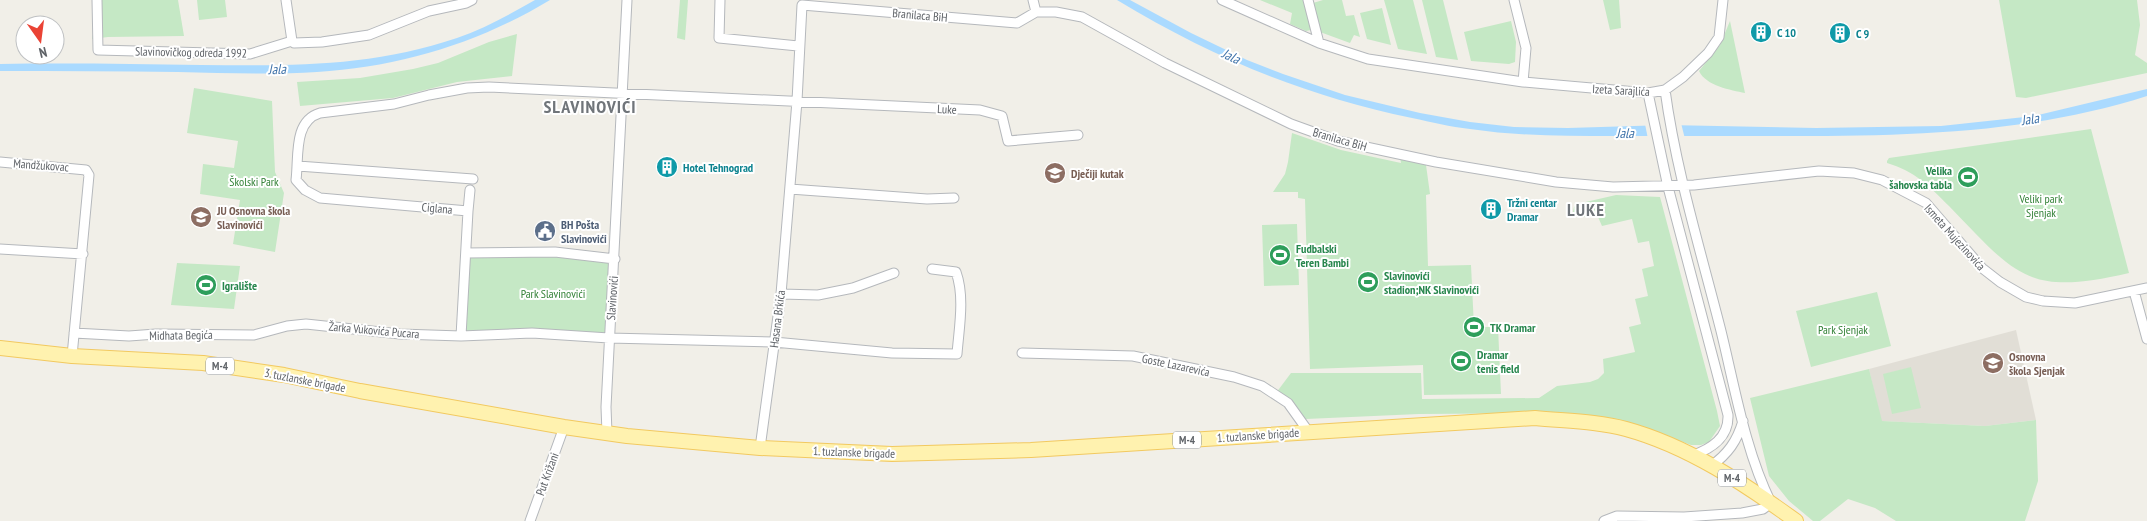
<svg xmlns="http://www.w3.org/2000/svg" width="2147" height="521" font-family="'PT Sans Narrow',sans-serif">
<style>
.education{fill:#e1ded6}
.green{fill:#c5e8c5}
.water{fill:#aadaff}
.pier{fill:#f1efe8}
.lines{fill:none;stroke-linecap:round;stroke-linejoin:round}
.minor-casing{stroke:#b5b8bc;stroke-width:11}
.primary-casing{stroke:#f2c960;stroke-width:16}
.minor{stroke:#fff;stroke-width:9}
.primary{stroke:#fff2af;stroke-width:14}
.labels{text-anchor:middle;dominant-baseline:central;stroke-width:4;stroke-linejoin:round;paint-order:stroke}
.shield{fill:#fff;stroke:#8f9295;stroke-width:1}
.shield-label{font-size:11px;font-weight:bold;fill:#5f6368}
.street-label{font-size:12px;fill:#5f6368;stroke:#fff}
.culture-label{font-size:12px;font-weight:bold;fill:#0d838f;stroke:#fff;text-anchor:start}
.leisure-label{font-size:12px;font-weight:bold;fill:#27864d;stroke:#fff;text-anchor:start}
.education-label{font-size:12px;font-weight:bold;fill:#785e54;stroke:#fff;text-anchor:start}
.park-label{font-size:12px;fill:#348238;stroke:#fff}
.service-label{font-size:12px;font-weight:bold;fill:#4e5e75;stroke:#fff;text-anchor:start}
.water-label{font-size:14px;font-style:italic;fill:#4174aa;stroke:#fff}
.district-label{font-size:18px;font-weight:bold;letter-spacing:1px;fill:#70757a;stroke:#fff}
</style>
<rect width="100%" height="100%" fill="#f1efe8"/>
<path class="education" d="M2016,330L2036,420L1985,426L1881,421L1869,369Z"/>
<path class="green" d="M101,0H178L184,36L108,37L92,39Z
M197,0H225L227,17L199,20Z
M680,0H688L685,40L677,38Z
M1260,0H1304L1311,30L1306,31L1290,24L1292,13Z
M1323,0H1342L1346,16L1354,15L1360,37L1354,35L1350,43L1320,32L1313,3Z
M1384,0H1413L1427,54L1398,49Z
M1422,0H1443L1458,60L1436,57Z
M1603,0H1619L1621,28L1610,30Z
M1999,0H2137L2140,25L2135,55L2147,63V73L2026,98L2016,97Z
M1382,8L1391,45L1367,39L1360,13Z
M1511,21L1516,42L1515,62L1509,64L1471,61L1464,32Z
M1730,21L1745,93C1731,90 1706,86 1699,71L1720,45Z
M517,34L512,76L457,82L393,98L300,106L297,82L360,78L413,69L438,63L489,42Z
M194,88L272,101L275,172L284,193L275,252L233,244L240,200L200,194L203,164L234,168L238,141L187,133Z
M2091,129L2129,273C2027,297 2016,275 1949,206C1928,185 1916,172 1887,163V161L1889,158Z
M1292,133L1341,150L1401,163L1400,157L1422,162L1426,165L1430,194L1426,195L1428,266L1471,265L1474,327H1498L1501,394L1424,395L1423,365L1310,369L1305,199L1298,198V192H1273L1285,174L1288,162Z
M1616,195L1660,197L1717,411L1720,426L1709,442L1701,445H1691L1659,433L1618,420L1562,413L1419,414L1306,419L1292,410L1276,393L1291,373H1421L1422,399L1539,398L1557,386L1590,382L1598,379L1604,373L1603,359L1635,352L1629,327L1641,324L1635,299L1648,296L1642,269L1654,266L1649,241L1638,243L1632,219L1602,226L1598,217C1589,217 1580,218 1573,212L1574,207L1577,204Z
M1297,224L1299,285L1264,286L1262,225Z
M555,252L615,259L609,338L461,336L466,253Z
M177,263L240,266L234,309L171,305Z
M1877,292L1891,346L1811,367L1796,311Z
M1911,367L1921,408L1892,414L1883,374Z
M1869,369L1882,421L1985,426L2036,420L2038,481L2025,521H1896L1875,508L1848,499L1820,521H1813L1789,501L1769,476L1750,398Z"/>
<path class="water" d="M535,0H550C479,43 400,67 317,72C271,75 224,73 178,72C118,71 59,71 0,71V64C67,63 134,64 201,65C290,66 372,67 457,38C484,29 510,14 535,0Z
M1117,0H1130L1191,33L1247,60L1283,74L1345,95L1420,113L1470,122L1514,127L1568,128L1667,125L1816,128L1941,126L2034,116L2147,89V96C2024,135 1901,136 1773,136C1720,136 1666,136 1613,136C1565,136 1517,136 1470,129C1450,127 1432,122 1412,118C1303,95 1213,58 1117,0Z"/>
<path class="pier" d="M1667,122L1681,123L1685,139H1648L1645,124Z"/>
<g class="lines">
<g class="minor-casing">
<path id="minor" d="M97,0L98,50L250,54L292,41
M286,0L292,41
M720,0L719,38L798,46
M1033,0L1036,12
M1222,0L1319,43L1368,59L1523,82L1648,93L1665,90L1683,77L1708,53L1719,37L1723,0
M1308,0L1319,43
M1514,0L1526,48L1523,82
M292,41L294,43L322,42L369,35L429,11L466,3L472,0
M1648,93L1668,187L1728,415C1729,438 1711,449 1691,456
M0,162L86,170L89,175L72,356
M298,166L473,179
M790,189L927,199L954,198
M468,211L470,190
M0,249L83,254
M466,253L555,252L615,259
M2134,291L2147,339
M781,294L818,295L853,288L894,273
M74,333L129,336L156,334L254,335L287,326L306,324L400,334L461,336L532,333L609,338L774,342L892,353L957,354C959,328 965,297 956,272L932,269
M461,336L468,211L320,198L305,190L296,180C299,157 293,121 320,113L394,104L429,95L467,88L489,87L980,110L1002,116L1008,141L1078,135
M1022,353L1133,356L1234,377L1262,386L1288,403L1308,431
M607,433L606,407L627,0
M760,448L781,294L797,101L802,5L1017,23L1036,12H1056L1082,17L1165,63L1291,124L1338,141L1436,162L1556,182L1613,187L1694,185L1819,171L1854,173L1882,180L1926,203L1982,268L2000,282L2026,297L2043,301L2075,303L2147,288
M1711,466C1728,454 1737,441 1743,421
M530,521L564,427
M1604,521L1617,516L1684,517L1742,513L1763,509L1771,503C1745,450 1735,388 1721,331C1701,252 1676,171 1665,90"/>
</g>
<g class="primary-casing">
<path id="primary" d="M0,348L72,356L203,363L284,375L360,391L564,427L627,436L760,448L892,454L1031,450L1535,418C1565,421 1597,421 1626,429C1688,446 1745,484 1796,521"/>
</g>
<use href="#minor" class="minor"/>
<use href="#primary" class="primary"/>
</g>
<defs>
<g id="building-disc" transform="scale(1.125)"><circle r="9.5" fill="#0f9aa8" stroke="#fff"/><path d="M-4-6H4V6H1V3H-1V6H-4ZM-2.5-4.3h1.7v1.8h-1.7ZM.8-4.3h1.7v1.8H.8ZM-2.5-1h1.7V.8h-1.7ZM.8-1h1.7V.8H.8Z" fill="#fff"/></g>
<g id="school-disc" transform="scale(1.125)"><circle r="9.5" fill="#8d6e63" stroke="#fff"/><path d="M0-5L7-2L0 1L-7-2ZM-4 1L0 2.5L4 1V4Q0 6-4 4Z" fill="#fff"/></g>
<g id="stadium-disc" transform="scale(1.125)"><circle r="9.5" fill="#2e9e5b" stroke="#fff"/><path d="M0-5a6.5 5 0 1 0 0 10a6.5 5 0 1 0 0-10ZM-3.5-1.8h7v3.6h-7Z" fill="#fff"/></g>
<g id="civic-disc" transform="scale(1.125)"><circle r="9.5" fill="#5c6f8a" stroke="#fff"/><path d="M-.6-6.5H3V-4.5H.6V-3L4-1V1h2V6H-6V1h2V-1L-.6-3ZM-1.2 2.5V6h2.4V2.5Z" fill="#fff"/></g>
</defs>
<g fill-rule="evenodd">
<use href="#building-disc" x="1761" y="32"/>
<use href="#building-disc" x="1840" y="33"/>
<use href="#building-disc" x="667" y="167"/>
<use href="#school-disc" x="1055" y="173"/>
<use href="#stadium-disc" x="1968" y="177"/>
<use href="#building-disc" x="1491" y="209"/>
<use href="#school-disc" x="201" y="217"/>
<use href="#civic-disc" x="545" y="231"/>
<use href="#stadium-disc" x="1280" y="255"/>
<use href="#stadium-disc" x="1368" y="282"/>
<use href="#stadium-disc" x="206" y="285"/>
<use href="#stadium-disc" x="1474" y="327"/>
<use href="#stadium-disc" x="1461" y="361"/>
<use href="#school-disc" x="1993" y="363"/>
</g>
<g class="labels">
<g class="shield">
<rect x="206" y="357.5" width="28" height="17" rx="4"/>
<rect x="1173" y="431.5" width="28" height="17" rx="4"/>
<rect x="1718" y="469.5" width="28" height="17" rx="4"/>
</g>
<g class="shield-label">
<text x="220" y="366">M-4</text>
<text x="1187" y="440">M-4</text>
<text x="1732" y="478">M-4</text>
</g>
<g class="street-label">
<text transform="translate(920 15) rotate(5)">Branilaca BiH</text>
<text transform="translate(191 52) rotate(1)">Slavinovičkog odreda 1992</text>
<text transform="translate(1621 90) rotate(3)">Izeta Sarajlića</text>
<text transform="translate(947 109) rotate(3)">Luke</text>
<text transform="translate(1340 139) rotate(16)">Branilaca BiH</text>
<text transform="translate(41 165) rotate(4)">Mandžukovac</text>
<text transform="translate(437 208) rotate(5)">Ciglana</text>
<text transform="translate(1955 237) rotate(48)">Ismeta Mujezinovića</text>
<text transform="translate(612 298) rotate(-86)">Slavinovići</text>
<text transform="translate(777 319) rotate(-83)">Hasana Brkića</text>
<text transform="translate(374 330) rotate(5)">Žarka Vukovića Pucara</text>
<text transform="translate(181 335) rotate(-1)">Midhata Begića</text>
<text transform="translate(1176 365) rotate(12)">Goste Lazarevića</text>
<text transform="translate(305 380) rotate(11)">3. tuzlanske brigade</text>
<text transform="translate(1258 435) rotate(-4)">1. tuzlanske brigade</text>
<text transform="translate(854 452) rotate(2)">1. tuzlanske brigade</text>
<text transform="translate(547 474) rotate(-70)">Put Križani</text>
</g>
<g class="culture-label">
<text x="1777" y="32">C 10</text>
<text x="1856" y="33">C 9</text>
<text x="683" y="167">Hotel Tehnograd</text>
<text x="1507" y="202">Tržni centar<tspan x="1507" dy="14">Dramar</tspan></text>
</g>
<g class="leisure-label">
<text x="1952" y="170" text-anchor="end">Velika<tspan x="1952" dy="14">šahovska tabla</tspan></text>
<text x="1296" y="248">Fudbalski<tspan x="1296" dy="14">Teren Bambi</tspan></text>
<text x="1384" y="275">Slavinovići<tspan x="1384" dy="14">stadion;NK Slavinovići</tspan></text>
<text x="222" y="285">Igralište</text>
<text x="1490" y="327">TK Dramar</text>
<text x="1477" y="354">Dramar<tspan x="1477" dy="14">tenis field</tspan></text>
</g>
<g class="education-label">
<text x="1071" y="173">Dječiji kutak</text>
<text x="217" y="210">JU Osnovna škola<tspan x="217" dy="14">Slavinovići</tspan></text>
<text x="2009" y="356">Osnovna<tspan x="2009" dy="14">škola Sjenjak</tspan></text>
</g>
<g class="park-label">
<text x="254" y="181">Školski Park</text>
<text x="2041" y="198">Veliki park<tspan x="2041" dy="14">Sjenjak</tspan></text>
<text x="553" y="293">Park Slavinovići</text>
<text x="1843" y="329">Park Sjenjak</text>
</g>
<g class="service-label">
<text x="561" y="224">BH Pošta<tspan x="561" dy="14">Slavinovići</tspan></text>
</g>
<g class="water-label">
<text transform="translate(1231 56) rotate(25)">Jala</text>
<text transform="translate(277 69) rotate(-2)">Jala</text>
<text transform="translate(2030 119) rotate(-9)">Jala</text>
<text x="1625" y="133">Jala</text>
</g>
<g class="district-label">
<text x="590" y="106">SLAVINOVIĆI</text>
<text x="1586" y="209">LUKE</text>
</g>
</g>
<g transform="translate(40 40) rotate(166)"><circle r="24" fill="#ffffff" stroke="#bfc1c3"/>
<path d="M0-4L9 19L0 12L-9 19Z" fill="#ea4335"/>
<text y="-8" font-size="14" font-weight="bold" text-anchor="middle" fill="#5f6368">N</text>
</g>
</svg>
